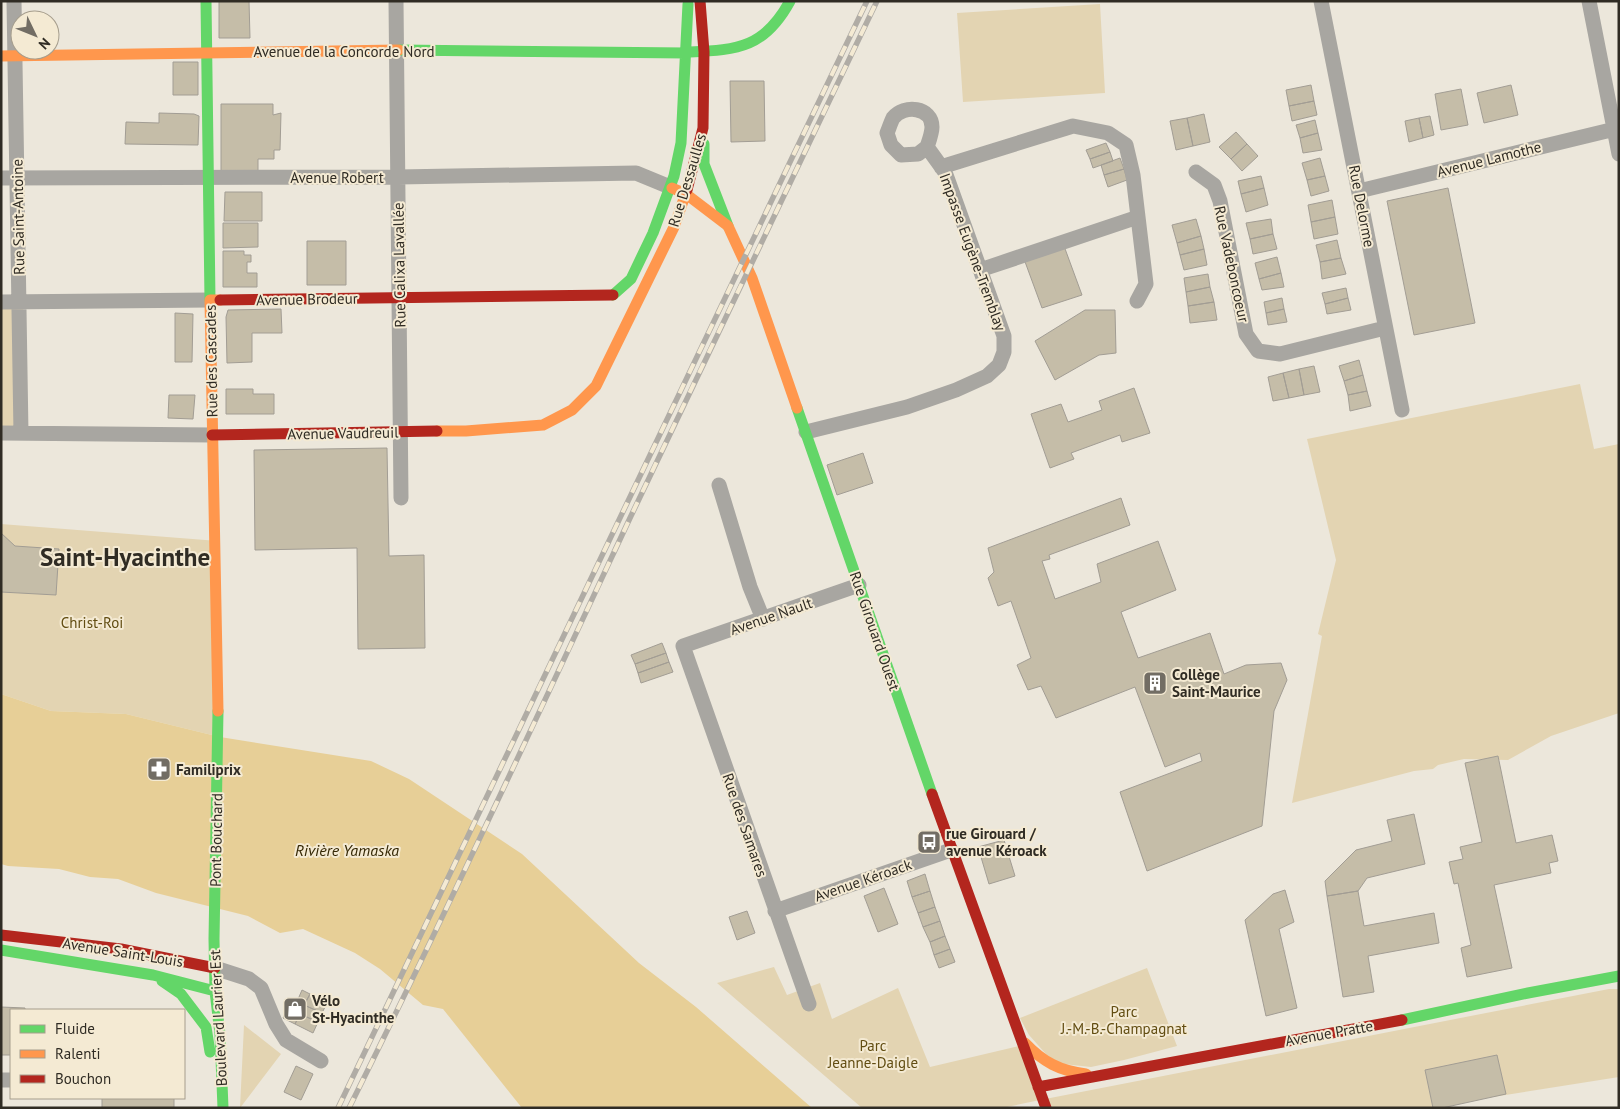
<svg xmlns="http://www.w3.org/2000/svg" width="1620" height="1109" font-family="'PT Sans',sans-serif">
<style>
.green{fill:#e3d4b2}
.water{fill:#e7cf97}
.building{fill:#c5bda8;stroke:#a29d94}
.lines{fill:none;stroke-linecap:round;stroke-linejoin:round}
.street{stroke:#a8a6a1;stroke-width:15}
.fast{stroke:#63d668;stroke-width:11}
.slow{stroke:#ff974d;stroke-width:11}
.jam{stroke:#b3261e;stroke-width:11}
.rail-casing{stroke:#b0aca5;stroke-width:5.5}
.rail{stroke:#f4ead3;stroke-width:4;stroke-dasharray:11;stroke-linecap:butt}
.labels{text-anchor:middle;dominant-baseline:central;stroke-width:4;stroke-linejoin:round;paint-order:stroke}
.street-label{font-size:15px;fill:#302c24;stroke:#f4ead3}
.park-label{font-size:15px;fill:#624d12;stroke:#f4ead3}
.poi-label{font-size:15px;font-weight:bold;fill:#302c24;stroke:#f4ead3;text-anchor:start}
.water-label{font-size:16px;font-style:italic;fill:#352805;stroke:#f4ead3}
.town-label{font-size:25px;font-weight:bold;fill:#302c24;stroke:#f4ead3}
</style>
<rect width="100%" height="100%" fill="#ece7db"/>
<path class="green" d="M1100,4L1105,93L963,102L957,13Z
M1,305H23L25,433H1Z
M1580,384L1594,449L1619,444V713L1551,736L1508,760L1464,759L1438,765L1433,769L1414,771L1292,803L1322,636L1318,634L1336,560L1307,439Z
M1,524L218,541L220,737L126,714L51,711L1,694Z
M774,967L787,995L820,983L832,1019L898,988L930,1067L1019,1046L1040,1100L1609,989H1619V1077L1424,1108H1043L1040,1100L1002,1108H862L717,983Z
M1147,968L1177,1046L1124,1060L1091,1067L1054,1063L1029,1035L1020,1018Z
M244,1025L281,1054L240,1108Z"/>
<path class="water" d="M1,694L51,711L126,714L220,737L371,761L409,779L522,854L639,963L696,1007L812,1108H522L443,1009L423,1005L380,969L355,953L303,929L280,933L248,916L156,893L118,879L90,877L59,869L8,866L1,864Z"/>
<path class="building" d="M219,1H249L250,38H219Z
M173,62H198V95H173Z
M730,81H764L765,141L731,142Z
M1311,85L1314,101L1289,106L1286,90Z
M1511,85L1518,115L1484,123L1477,93Z
M1461,89L1468,125L1441,130L1435,94Z
M1314,101L1317,115L1292,121L1289,106Z
M221,104H273V115L281,113L280,150H274V159H258V174H221Z
M159,113L194,114L199,116L198,145L125,144L126,122L159,123Z
M1204,114L1210,142L1193,146L1187,118Z
M1430,116L1434,135L1423,138L1419,118Z
M1187,118L1193,146L1176,150L1170,121Z
M1419,118L1423,138L1409,142L1405,121Z
M1315,120L1318,133L1300,138L1296,125Z
M1236,132L1247,144L1231,159L1219,147Z
M1318,133L1322,150L1303,153L1300,138Z
M1106,143L1110,152L1090,159L1086,150Z
M1247,144L1258,156L1242,171L1231,159Z
M1110,152L1113,161L1093,168L1090,159Z
M1120,158L1124,169L1104,175L1101,165Z
M1320,158L1325,176L1307,180L1302,163Z
M1124,169L1127,180L1108,187L1104,175Z
M1261,176L1264,188L1241,194L1238,181Z
M1325,176L1329,191L1311,196L1307,180Z
M1264,188L1268,205L1246,212L1241,194Z
M1448,188L1475,323L1414,335L1387,201Z
M225,192H262V221H224Z
M1332,200L1335,217L1311,222L1308,205Z
M1335,217L1338,234L1314,239L1311,222Z
M1196,219L1201,236L1177,243L1172,225Z
M1271,219L1273,234L1250,239L1246,223Z
M223,223H258V247L223,248Z
M1273,234L1277,249L1253,254L1250,239Z
M1201,236L1204,249L1180,255L1177,243Z
M1337,240L1341,258L1320,262L1316,245Z
M307,241H346V285H307Z
M1064,246L1082,295L1042,308L1024,259Z
M1204,249L1207,265L1184,270L1180,255Z
M223,251H244V255H251V262H247V273H257V287H223Z
M1277,257L1281,273L1259,279L1255,263Z
M1341,258L1346,274L1322,279L1320,262Z
M1281,273L1284,287L1262,290L1259,279Z
M1208,274L1210,287L1186,292L1184,278Z
M1210,287L1214,302L1188,306L1186,292Z
M1346,288L1348,298L1325,304L1322,293Z
M1282,298L1284,309L1266,313L1264,302Z
M1348,298L1351,310L1327,314L1325,304Z
M1214,302L1217,320L1190,323L1188,306Z
M281,309L282,333H252V362L227,363L226,317L228,310Z
M1284,309L1287,322L1268,325L1266,313Z
M1085,310H1115L1116,353L1099,355L1055,380L1035,341Z
M175,313L193,314L192,362H175Z
M1359,360L1363,375L1344,381L1339,366Z
M1314,366L1320,392L1304,395L1299,369Z
M1299,369L1304,395L1289,398L1283,373Z
M1283,373L1289,398L1273,401L1268,377Z
M1363,375L1367,391L1348,395L1344,381Z
M1134,388L1150,433L1122,442L1120,435L1071,453L1074,459L1050,468L1031,414L1061,404L1068,422L1102,410L1099,401Z
M226,389H253V394H274V414H226Z
M1367,391L1371,406L1350,411L1348,395Z
M169,395H195L193,419L168,418Z
M387,448L389,556L424,555L425,648L358,649L357,548L255,550L254,450Z
M863,453L873,483L837,495L827,465Z
M1121,498L1130,525L1049,555L1050,559L1042,561L1055,599L1101,582L1097,564L1158,541L1176,590L1121,612L1138,658L1210,633L1224,674L1246,665L1281,663L1287,680L1274,711L1262,826L1147,871L1120,792L1202,761L1200,753L1165,767L1135,687L1056,718L1041,686L1028,690L1017,665L1031,658L1011,601L998,606L988,578L994,572L988,548Z
M1,533L15,546L59,549L56,595L1,592Z
M662,643L666,653L635,664L631,655Z
M666,653L669,662L638,673L635,664Z
M669,662L673,672L641,683L638,673Z
M1498,756L1516,843L1552,835L1558,861L1549,863L1551,873L1494,885L1512,968L1467,977L1461,948L1471,945L1458,883L1454,884L1449,862L1463,859L1460,847L1482,842L1465,763Z
M1414,814L1425,864L1367,878L1358,891L1327,896L1325,881L1356,850L1392,841L1387,820Z
M1004,840L1015,876L989,884L978,847Z
M925,874L930,891L912,897L907,881Z
M884,888L898,924L878,932L864,896Z
M1285,890L1294,922L1279,929L1297,1008L1266,1016L1245,920L1273,894Z
M930,891L935,907L918,913L912,897Z
M1358,891L1364,926L1434,913L1439,943L1368,956L1374,992L1343,997L1327,896Z
M935,907L940,921L923,927L918,913Z
M747,911L755,933L737,940L729,917Z
M940,921L945,936L930,942L923,927Z
M945,936L950,949L934,955L930,942Z
M950,949L955,962L939,968L934,955Z
M302,990L310,994L295,1024L283,1018L291,1002L296,1004Z
M310,994L327,1003L322,1013L304,1005Z
M304,1005L322,1013L318,1022L300,1014Z
M1,1007L25,1008V1010H11V1055H1Z
M300,1014L318,1022L313,1033L295,1024Z
M1497,1055L1506,1094L1442,1108H1433L1425,1070Z
M296,1066L313,1074L301,1100L284,1092Z
M102,1098H174V1108H102Z"/>
<g class="lines">
<path class="street" d="M14,1L21,433
M396,1L401,498
M1321,1L1402,410
M1589,1L1619,154
M941,167L1073,126L1108,133L1126,145L1133,175L1146,284L1137,301
M1196,172L1214,185L1220,201L1246,334L1258,351L1280,354L1385,328
M1,178L398,177L636,173L670,187
M1359,191L1619,128
M980,270L1138,217
M1,302L210,300
M806,432L907,407L956,390L987,376L999,365L1004,352V336L945,172L927,147C929,141 932,133 932,127C932,107 904,104 893,118C891,122 889,128 887,133L891,145L901,155L918,154L927,147
M1,433L212,435
M719,485L750,587L763,619
M775,911L951,850
M215,968L249,979L261,988L276,1024L286,1040L321,1061
M809,1004L683,646L859,585
M1,1080H11"/>
<path class="fast" d="M206,1L210,300
M399,50L686,53
M690,52C739,50 765,47 790,1
M704,144V164L728,226
M613,295L631,279L653,233L674,176L681,143L688,4
M797,408L932,794
M218,711L214,939L215,991L220,1034L223,1108
M1,950L153,975L215,991
M162,981L181,994L206,1027L210,1052
M1402,1020L1528,993L1619,976"/>
<path class="slow" d="M1,56L399,50
M672,188L686,194L728,226L752,278L797,408
M437,431H466L543,425L572,410L596,386L674,227L687,190
M218,711L210,300H220
M1025,1043C1043,1062 1060,1071 1086,1074"/>
<path class="jam" d="M687,190L703,128L704,52L700,1
M220,300L613,295
M212,435L437,431
M932,794L1046,1108
M1,935L121,949L215,968
M1038,1087L1402,1020"/>
<g class="rail-casing">
<path id="rail" d="M338,1108L867,1
M349,1108C446,913 538,715 630,518C712,345 795,173 877,1"/>
</g>
<use href="#rail" class="rail"/>
</g>
<defs>
<g id="building-square" transform="scale(1.25)"><rect x="-9" y="-9" width="18" height="18" rx="4" fill="#726d64" stroke="#f4ead3"/><path d="M-4-6H4V6H1V3H-1V6H-4ZM-2.5-4.3h1.7v1.8h-1.7ZM.8-4.3h1.7v1.8H.8ZM-2.5-1h1.7V.8h-1.7ZM.8-1h1.7V.8H.8Z" fill="#fff"/></g>
<g id="pharmacy-square" transform="scale(1.25)"><rect x="-9" y="-9" width="18" height="18" rx="4" fill="#726d64" stroke="#f4ead3"/><path d="M-2-6h4v4h4v4h-4v4h-4v-4h-4v-4h4Z" fill="#fff"/></g>
<g id="bus-square" transform="scale(1.25)"><rect x="-9" y="-9" width="18" height="18" rx="4" fill="#726d64" stroke="#f4ead3"/><path d="M-5-6H5V4H4V6H2V4H-2V6H-4V4H-5ZM-3.5-4V0h7V-4ZM-3.5 1.2v1.5H-2V1.2ZM2 1.2v1.5H3.5V1.2Z" fill="#fff"/></g>
<g id="shop-square" transform="scale(1.25)"><rect x="-9" y="-9" width="18" height="18" rx="4" fill="#726d64" stroke="#f4ead3"/><path d="M-5-2.5h2.3a2.7 3.5 0 0 1 5.4 0H5L5.5 6h-11ZM-1.5-2.5h3a1.5 2.3 0 0 0-3 0Z" fill="#fff"/></g>
</defs>
<g fill-rule="evenodd">
<use href="#building-square" x="1155" y="683"/>
<use href="#pharmacy-square" x="159" y="769"/>
<use href="#bus-square" x="929" y="842"/>
<use href="#shop-square" x="295" y="1009"/>
</g>
<g class="labels">
<g class="street-label">
<text x="344" y="51">Avenue de la Concorde Nord</text>
<text transform="translate(1489 159) rotate(-14)">Avenue Lamothe</text>
<text x="337" y="177">Avenue Robert</text>
<text transform="translate(687 180) rotate(-73)">Rue Dessaulles</text>
<text transform="translate(1362 206) rotate(79)">Rue Delorme</text>
<text transform="translate(18 217) rotate(-91)">Rue Saint-Antoine</text>
<text transform="translate(973 252) rotate(70)">Impasse Eugène-Tremblay</text>
<text transform="translate(1232 264) rotate(78)">Rue Vadeboncoeur</text>
<text transform="translate(399 265) rotate(-91)">Rue Calixa Lavallée</text>
<text transform="translate(307 299) rotate(-1)">Avenue Brodeur</text>
<text transform="translate(211 361) rotate(-91)">Rue des Cascades</text>
<text transform="translate(343 433) rotate(-1)">Avenue Vaudreuil</text>
<text transform="translate(771 616) rotate(-19)">Avenue Nault</text>
<text transform="translate(875 631) rotate(71)">Rue Girouard Ouest</text>
<text transform="translate(745 825) rotate(71)">Rue des Samares</text>
<text transform="translate(216 840) rotate(-89)">Pont Bouchard</text>
<text transform="translate(863 880) rotate(-19)">Avenue Kéroack</text>
<text transform="translate(123 952) rotate(9)">Avenue Saint-Louis</text>
<text transform="translate(218 1018) rotate(-93)">Boulevard Laurier Est</text>
<text transform="translate(1329 1033) rotate(-10)">Avenue Pratte</text>
</g>
<g class="park-label">
<text x="92" y="622">Christ-Roi</text>
<text x="1124" y="1011">Parc<tspan x="1124" dy="17">J.-M.-B.-Champagnat</tspan></text>
<text x="873" y="1045">Parc<tspan x="873" dy="17">Jeanne-Daigle</tspan></text>
</g>
<g class="poi-label">
<text x="1172" y="674">Collège<tspan x="1172" dy="17">Saint-Maurice</tspan></text>
<text x="176" y="769">Familiprix</text>
<text x="946" y="833">rue Girouard /<tspan x="946" dy="17">avenue Kéroack</tspan></text>
<text x="312" y="1000">Vélo<tspan x="312" dy="17">St-Hyacinthe</tspan></text>
</g>
<g class="water-label">
<text x="347" y="850">Rivière Yamaska</text>
</g>
<g class="town-label">
<text x="125" y="557">Saint-Hyacinthe</text>
</g>
</g>
<rect width="1620" height="1109" fill="none" stroke="#302c24" stroke-width="5"/>
<rect x="10" y="1009" width="175" height="90" fill="#f4ead3" stroke="#a69e8d"/>
<rect x="20" y="1025" width="25" height="8" fill="#63d668" stroke="#a69e8d"/>
<text x="55" y="1034" font-size="15" fill="#302c24">Fluide</text>
<rect x="20" y="1050" width="25" height="8" fill="#ff974d" stroke="#a69e8d"/>
<text x="55" y="1059" font-size="15" fill="#302c24">Ralenti</text>
<rect x="20" y="1075" width="25" height="8" fill="#b3261e" stroke="#a69e8d"/>
<text x="55" y="1084" font-size="15" fill="#302c24">Bouchon</text>
<g transform="translate(35 35) rotate(133)"><circle r="24" fill="#f4ead3" stroke="#a69e8d"/>
<path d="M0-4L9 19L0 12L-9 19Z" fill="#726d64"/>
<text y="-8" font-size="14" font-weight="bold" text-anchor="middle" fill="#302c24">N</text>
</g>
</svg>
